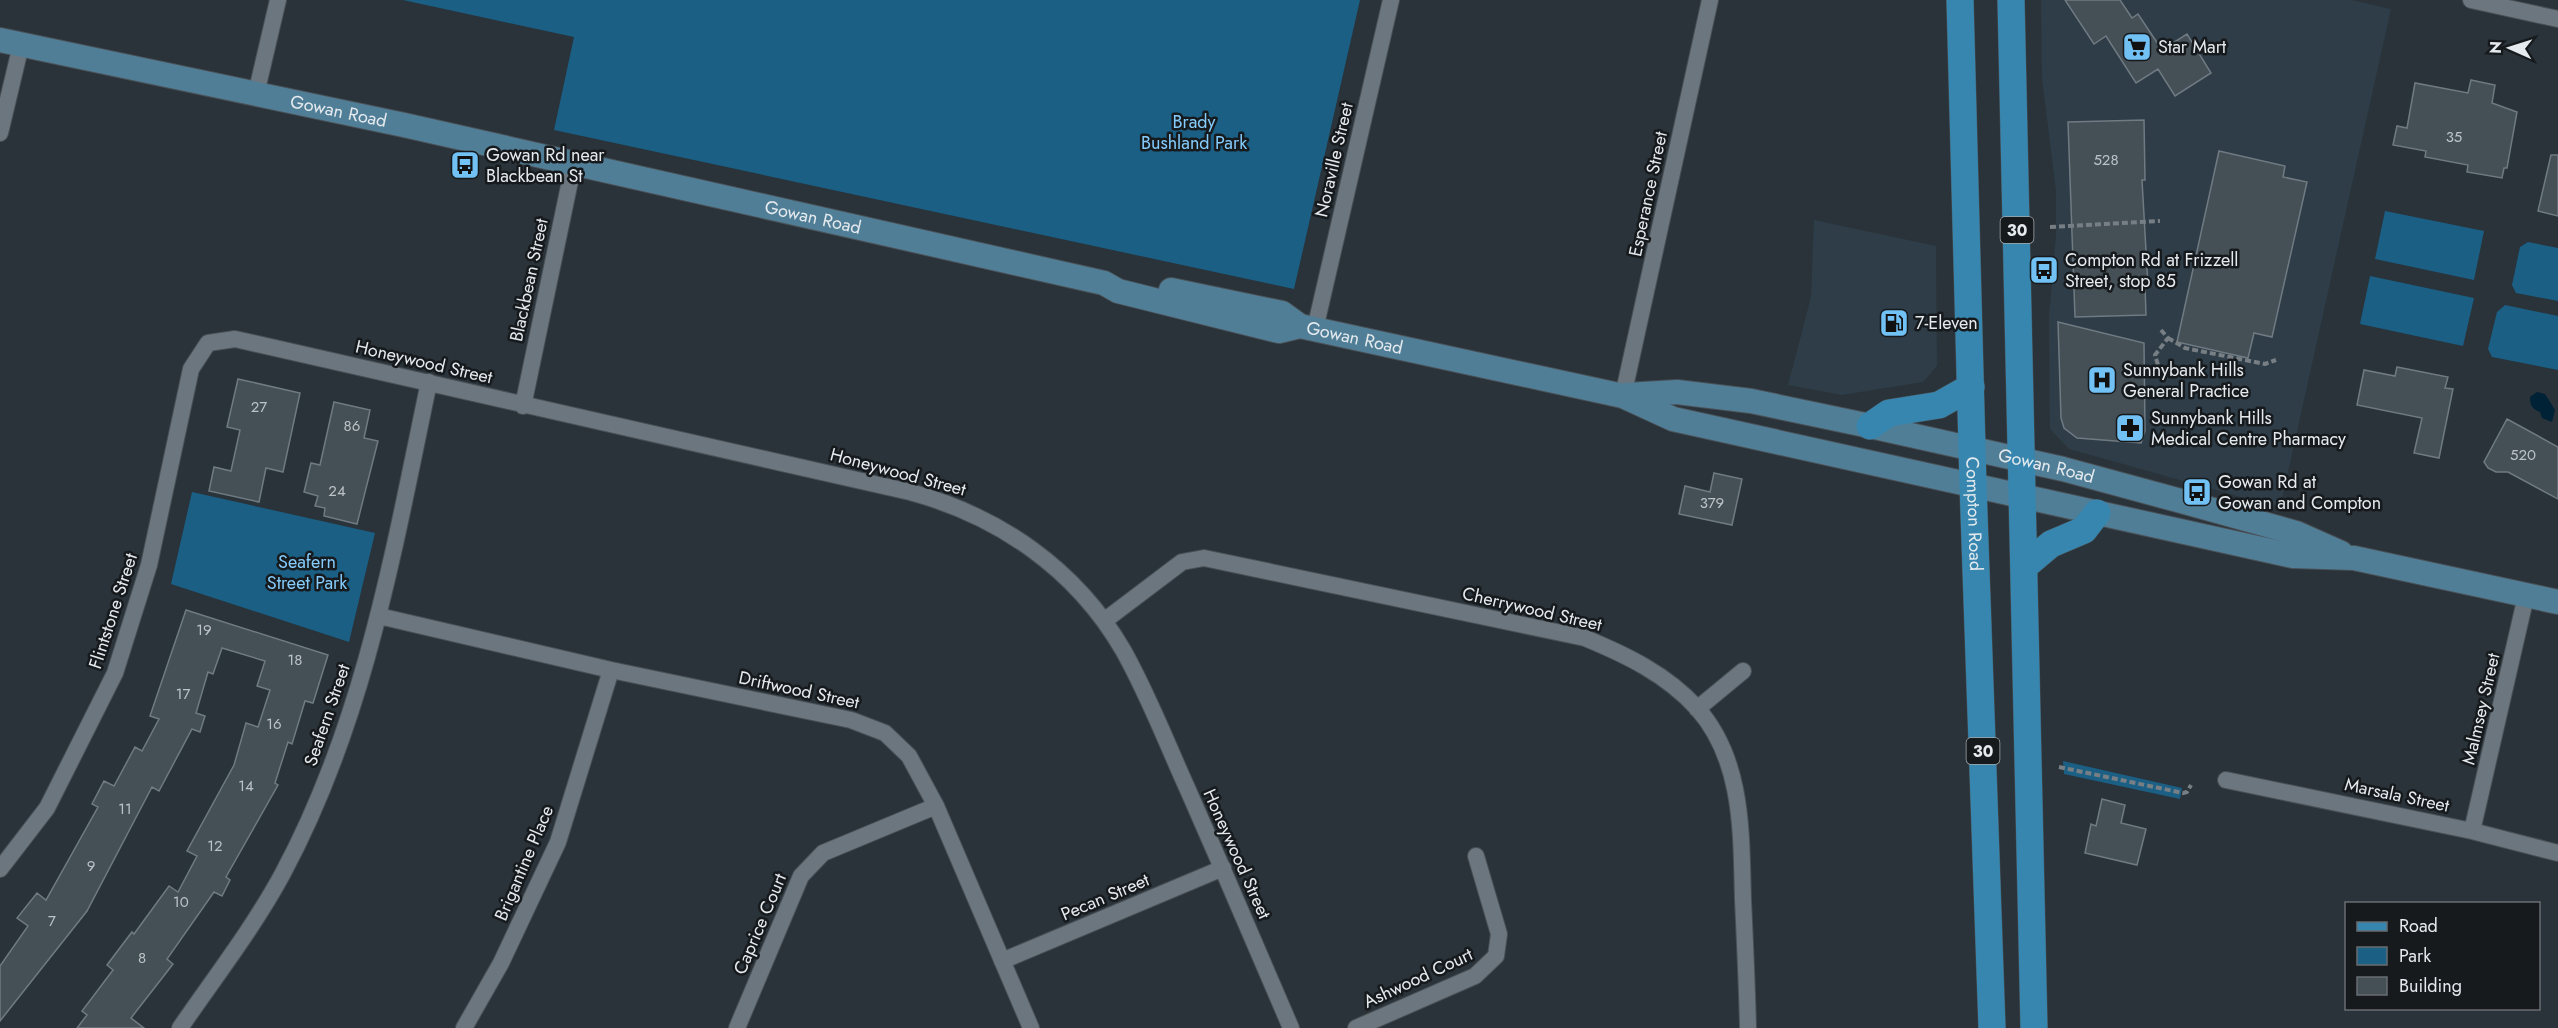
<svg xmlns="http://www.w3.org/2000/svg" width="2558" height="1028" font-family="Jost,sans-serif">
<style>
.built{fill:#2e3d48}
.green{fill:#1b5f85}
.water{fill:#002236}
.building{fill:#454f56;stroke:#707a82;stroke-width:1.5}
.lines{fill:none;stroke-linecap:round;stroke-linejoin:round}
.minor-casing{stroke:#495056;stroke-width:18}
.secondary-casing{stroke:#495056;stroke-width:26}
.primary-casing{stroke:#495056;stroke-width:28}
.path{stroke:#777f84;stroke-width:4;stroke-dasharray:6 3;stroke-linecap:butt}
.minor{stroke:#6c767e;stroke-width:16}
.secondary{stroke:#517e97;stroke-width:24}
.primary{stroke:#3686af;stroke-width:27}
.labels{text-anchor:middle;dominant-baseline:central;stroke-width:5;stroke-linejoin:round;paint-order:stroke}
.number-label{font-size:15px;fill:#bcc3c8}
.shield{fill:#161a1d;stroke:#a6acaf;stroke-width:1.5}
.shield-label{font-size:16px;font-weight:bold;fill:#e4eaee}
.poi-label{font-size:18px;fill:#e4eaee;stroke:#161a1d;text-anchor:start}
.street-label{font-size:18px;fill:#e4eaee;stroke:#161a1d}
.park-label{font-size:18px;fill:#85ccfc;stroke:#161a1d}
</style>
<rect width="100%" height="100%" fill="#293339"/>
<path class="built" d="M2041,0H2352L2391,9L2280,508L2069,449L2050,429L2049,317L2056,235V191L2042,78Z
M1814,220L1936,246L1937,366L1923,382L1842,395L1788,385L1811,297Z"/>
<path class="green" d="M403,0H1360L1294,289L554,130L574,37Z
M2385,211L2484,231L2474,280L2375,259Z
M2528,242L2558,248V301L2516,293L2512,285L2520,247Z
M2370,276L2474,298L2463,346L2360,324Z
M2505,305L2558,316V370L2492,357L2488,349L2497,312Z
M192,492L375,533L349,642L171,584Z
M2063,761L2182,788L2180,799L2064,774Z"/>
<path class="water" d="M2537,392L2545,394L2555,410L2552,422L2542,418L2540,412C2532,409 2530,405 2530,397Z"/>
<path class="building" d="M2065,0H2120L2132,18L2138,14L2162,50L2187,34L2211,73L2175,96L2158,69L2136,83L2106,36L2094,44Z
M2471,80L2495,85L2492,103L2517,112L2507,168H2504L2502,178L2467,172L2468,165L2425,157L2426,151L2393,145L2397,126L2407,128L2415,83L2468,93Z
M2144,120L2145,180H2142L2148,286H2145L2146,315L2075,317L2068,122Z
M2219,151L2285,166L2283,177L2307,182L2272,337L2254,333L2248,358L2177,342Z
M2551,155H2558V216L2538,211Z
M2058,322L2144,343L2145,431L2141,443L2077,438L2064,428L2061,418Z
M2397,367L2448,377L2445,388L2453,389L2439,458L2414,453L2422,418L2357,405L2364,370L2395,376Z
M238,379L300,393L283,472L266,468L259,502L209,491L214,467L231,471L240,430L227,427Z
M334,402L370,410L364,438L378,441L357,524L324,516L325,508L315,506L318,496L304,492L311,463L320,465Z
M2507,419L2558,447V499L2508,472H2496L2488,468L2484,462Z
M1714,473L1742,479L1732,525L1679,514L1685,486L1710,492Z
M186,610L328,655L313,703L305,701L292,744L288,742L275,783L278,785L226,877L230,880L222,896L214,892L167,959L173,964L131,1018L144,1028H77L87,1015L82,1011L113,970L107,965L132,932L134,934L169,886L178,892L197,856L187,851L234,765L246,723L258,727L270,690L257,686L265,661L222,648L213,674L208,672L196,713L205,716L200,732L192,729L159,791L152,787L87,911L0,1021V966L28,926L17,918L37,893L46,900L98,807L92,804L104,781L114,786L135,747L142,751L159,719L150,716Z
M2102,799L2125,805L2121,823L2146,829L2137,865L2085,853L2091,824L2096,826Z"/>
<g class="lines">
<g class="minor-casing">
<path id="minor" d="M2471,0L2558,19
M256,94L278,0
M0,133L21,45
M1315,329L1391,0
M1623,396L1710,0
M523,406L574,162
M379,616L611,670L851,720L885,733L909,756L936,806L1031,1028
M1104,621L1182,562L1204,558L1585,638C1626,655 1666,674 1697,708C1744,761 1741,834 1743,900C1745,942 1747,985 1748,1028
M1697,709L1743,671
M2226,780L2472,831L2558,853
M2472,831L2526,596
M0,869L47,808L115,673L149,565L191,369L208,343L235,339L910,492C999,516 1076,569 1123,650C1148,694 1167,744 1188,790C1223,869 1257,949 1291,1028
M1002,961L1223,868
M180,1028C215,977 254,927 283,873C365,720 394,549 429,382
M464,1028L501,963L558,842L611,670
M737,1028L801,876L823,853L936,806
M1356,1028L1475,976L1496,956L1499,934L1476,856"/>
</g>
<g class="secondary-casing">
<g id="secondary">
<path id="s1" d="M0,40L404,125L1104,283L1118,291L1279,331L1300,326L1623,396L1673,419L2293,556L2354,558L2558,602"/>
<path d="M1171,290L1282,313L1300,326"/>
<path id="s2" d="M1626,395L1677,392L1751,401L1870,426L2063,469L2181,501L2296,533L2341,553"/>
</g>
</g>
<g class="primary-casing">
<g id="primary">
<path id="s3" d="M1960,0L1973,485L1992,1028"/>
<path d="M2011,0L2034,1028"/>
<path d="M1870,426L1889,413L1939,405L1971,387"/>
<path d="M2026,565L2051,544L2084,530L2097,513"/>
</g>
</g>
<path class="path" d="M2050,227L2160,221
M2161,330L2168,338L2155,355L2161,375
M2168,338L2185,348L2265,364L2276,360
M2059,767L2183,793L2187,792L2191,785"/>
<use href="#minor" class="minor"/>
<use href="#secondary" class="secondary"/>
<use href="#primary" class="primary"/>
</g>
<defs>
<g id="supermarket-square" transform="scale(1.5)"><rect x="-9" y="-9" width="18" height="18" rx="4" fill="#71c1f5" stroke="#161a1d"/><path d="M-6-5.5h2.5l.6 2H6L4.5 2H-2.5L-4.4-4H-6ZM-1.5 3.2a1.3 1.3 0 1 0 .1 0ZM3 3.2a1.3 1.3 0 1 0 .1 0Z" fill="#111"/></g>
<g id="bus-square" transform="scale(1.5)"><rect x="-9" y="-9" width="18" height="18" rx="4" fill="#71c1f5" stroke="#161a1d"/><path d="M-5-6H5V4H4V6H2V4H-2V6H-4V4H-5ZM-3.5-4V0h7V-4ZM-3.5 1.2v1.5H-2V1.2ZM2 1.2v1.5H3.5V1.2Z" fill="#111"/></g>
<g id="fuel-square" transform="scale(1.5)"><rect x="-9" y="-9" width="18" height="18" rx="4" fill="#71c1f5" stroke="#161a1d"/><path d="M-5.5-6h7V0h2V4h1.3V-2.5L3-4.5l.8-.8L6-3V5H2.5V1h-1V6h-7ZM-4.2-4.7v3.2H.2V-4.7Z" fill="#111"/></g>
<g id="hospital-square" transform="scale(1.5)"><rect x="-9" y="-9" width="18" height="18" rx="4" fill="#71c1f5" stroke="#161a1d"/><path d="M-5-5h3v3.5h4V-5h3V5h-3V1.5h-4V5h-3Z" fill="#111"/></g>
<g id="pharmacy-square" transform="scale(1.5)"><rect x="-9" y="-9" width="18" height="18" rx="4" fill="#71c1f5" stroke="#161a1d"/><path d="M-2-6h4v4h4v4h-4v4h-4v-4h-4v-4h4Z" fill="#111"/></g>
</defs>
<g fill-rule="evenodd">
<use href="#supermarket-square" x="2137" y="47"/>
<use href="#bus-square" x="465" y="165"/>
<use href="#bus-square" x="2044" y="270"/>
<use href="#fuel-square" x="1894" y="323"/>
<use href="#hospital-square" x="2102" y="380"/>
<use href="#pharmacy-square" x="2130" y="428"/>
<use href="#bus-square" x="2197" y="492"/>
</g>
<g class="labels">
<g class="number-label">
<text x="2454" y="137">35</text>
<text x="2106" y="160">528</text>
<text x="259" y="407">27</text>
<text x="352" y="426">86</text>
<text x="2523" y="455">520</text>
<text x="337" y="491">24</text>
<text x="1712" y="503">379</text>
<text x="204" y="630">19</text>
<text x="295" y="660">18</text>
<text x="183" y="694">17</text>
<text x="274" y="724">16</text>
<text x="246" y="786">14</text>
<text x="125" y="809">11</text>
<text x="215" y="846">12</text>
<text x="91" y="866">9</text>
<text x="181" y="902">10</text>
<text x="52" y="921">7</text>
<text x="142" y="958">8</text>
</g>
<g class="shield">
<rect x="2000.5" y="217" width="33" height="26" rx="4.5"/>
<rect x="1966.5" y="738" width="33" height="26" rx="4.5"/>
</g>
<g class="shield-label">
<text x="2017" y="230">30</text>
<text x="1983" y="751">30</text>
</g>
<g class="poi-label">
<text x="2158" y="47">Star Mart</text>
<text x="486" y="155">Gowan Rd near<tspan x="486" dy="21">Blackbean St</tspan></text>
<text x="2065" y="260">Compton Rd at Frizzell<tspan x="2065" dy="21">Street, stop 85</tspan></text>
<text x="1915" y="323">7-Eleven</text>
<text x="2123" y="370">Sunnybank Hills<tspan x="2123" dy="21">General Practice</tspan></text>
<text x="2151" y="418">Sunnybank Hills<tspan x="2151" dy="21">Medical Centre Pharmacy</tspan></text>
<text x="2218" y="482">Gowan Rd at<tspan x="2218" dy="21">Gowan and Compton</tspan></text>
</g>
<g class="street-label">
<text stroke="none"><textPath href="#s1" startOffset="346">Gowan Road</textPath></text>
<text transform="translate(1334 160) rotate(-77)">Noraville Street</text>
<text transform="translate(1648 194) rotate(-78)">Esperance Street</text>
<text stroke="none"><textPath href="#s1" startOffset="832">Gowan Road</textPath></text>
<text transform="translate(529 280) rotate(-78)">Blackbean Street</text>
<text stroke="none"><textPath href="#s1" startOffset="1390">Gowan Road</textPath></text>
<text transform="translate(424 362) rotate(13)">Honeywood Street</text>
<text stroke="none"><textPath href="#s2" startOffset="428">Gowan Road</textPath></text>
<text transform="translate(898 472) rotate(15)">Honeywood Street</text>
<text stroke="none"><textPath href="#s3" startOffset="514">Compton Road</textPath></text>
<text transform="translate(1532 609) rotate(13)">Cherrywood Street</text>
<text transform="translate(113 611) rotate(-72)">Flintstone Street</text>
<text transform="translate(799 690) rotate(12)">Driftwood Street</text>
<text transform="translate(2481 709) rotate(-77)">Malmsey Street</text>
<text transform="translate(327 715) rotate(-71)">Seafern Street</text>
<text transform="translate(2397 795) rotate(12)">Marsala Street</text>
<text transform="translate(1237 854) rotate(66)">Honeywood Street</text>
<text transform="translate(524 863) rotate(-67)">Brigantine Place</text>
<text transform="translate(1105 897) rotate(-23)">Pecan Street</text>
<text transform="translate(760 924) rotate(-67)">Caprice Court</text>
<text transform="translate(1418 978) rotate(-25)">Ashwood Court</text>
</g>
<g class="park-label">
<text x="1194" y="122">Brady<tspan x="1194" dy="21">Bushland Park</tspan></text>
<text x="307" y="562">Seafern<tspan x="307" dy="21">Street Park</tspan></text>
</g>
</g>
<rect x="2345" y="902" width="195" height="108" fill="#161a1d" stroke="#686d71" stroke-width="1.5"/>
<rect x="2357" y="922" width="30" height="9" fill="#3686af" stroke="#686d71" stroke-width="1.5"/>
<text x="2399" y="932" font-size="18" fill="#e4eaee">Road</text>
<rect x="2357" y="947" width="30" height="18" fill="#1b5f85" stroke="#686d71" stroke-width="1.5"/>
<text x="2399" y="962" font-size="18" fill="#e4eaee">Park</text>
<rect x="2357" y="977" width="30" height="18" fill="#454f56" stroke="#686d71" stroke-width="1.5"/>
<text x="2399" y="992" font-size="18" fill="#e4eaee">Building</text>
<g transform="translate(2510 48) rotate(273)" stroke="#161a1d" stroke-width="4.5" paint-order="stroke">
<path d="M0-4.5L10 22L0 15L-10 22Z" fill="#e4eaee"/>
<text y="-9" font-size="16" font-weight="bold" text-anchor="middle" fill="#e4eaee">N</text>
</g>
</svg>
